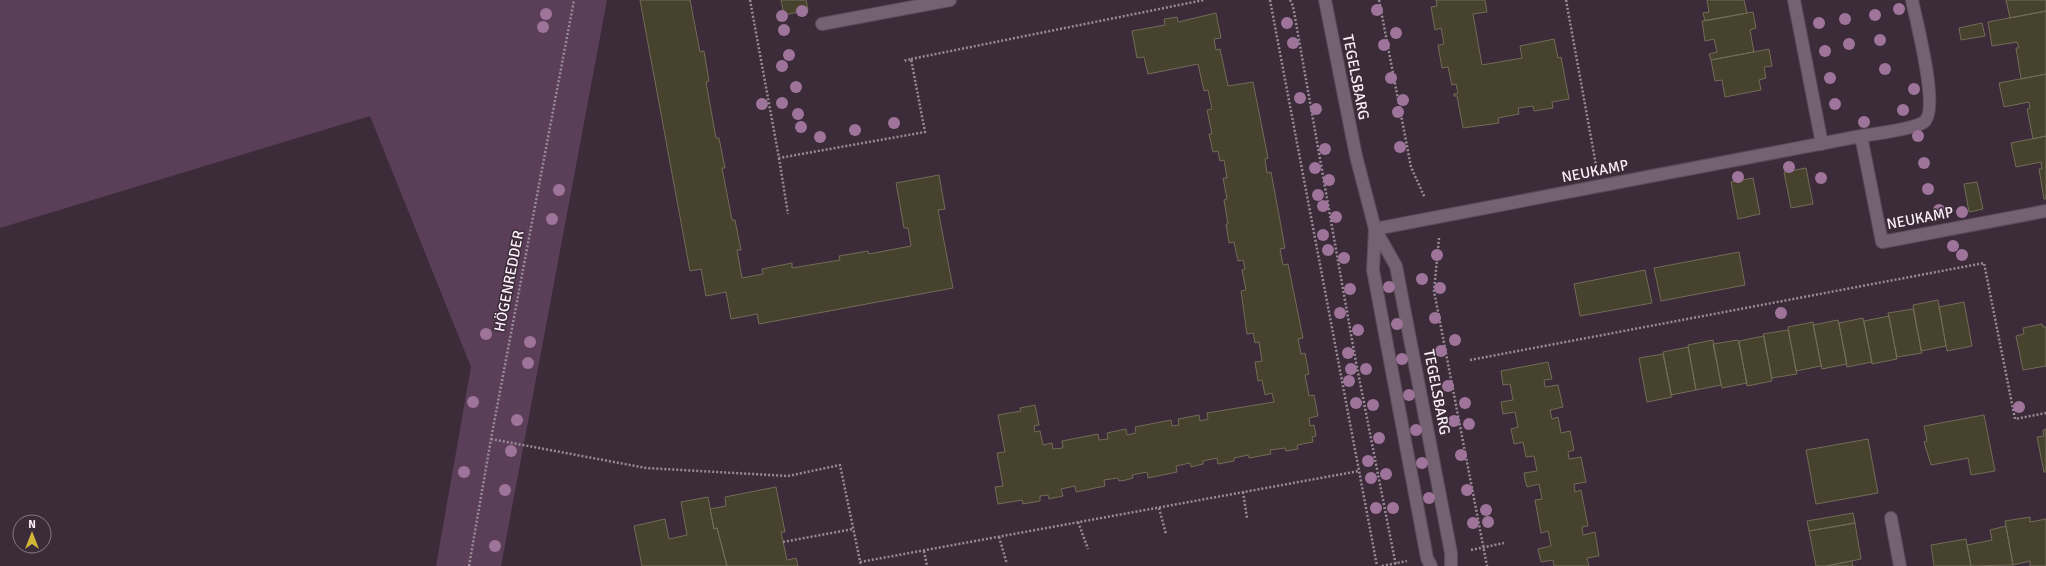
<svg xmlns="http://www.w3.org/2000/svg" width="2046" height="566" font-family="Signika,sans-serif">
<style>
.green{fill:#5b3e58}
.building{fill:#46422d;stroke:#716c56}
.lines{fill:none;stroke-linecap:round;stroke-linejoin:round}
.minor-casing{stroke:#5a4b59;stroke-width:14}
.path{stroke:#988b96;stroke-width:2.5;stroke-dasharray:2 2;stroke-linecap:butt}
.minor{stroke:#746172;stroke-width:12}
.tree{fill:#9e749a}
.labels{text-anchor:middle;dominant-baseline:central;stroke-width:3;stroke-linejoin:round;paint-order:stroke}
.street-label{font-size:15px;fill:#faf0f9;stroke:#3c2c3a}
</style>
<rect width="100%" height="100%" fill="#3c2c3a"/>
<path class="green" d="M0,0H607L501,566H436L471,367L370,116L0,228Z"/>
<path class="building" d="M640,0H690L700,52L704,51L709,81L706,82L716,138H719L725,168H722L732,220H735L741,250H737L742,278L763,274L762,269L792,263V268L840,260L839,256L868,251L869,254L911,246L908,228H904L896,183L939,175L945,209L938,210L953,288L759,324L757,314L731,319L726,292L706,296L701,269L690,271Z
M781,0H806L808,10L784,15Z
M1436,0H1485L1487,12L1473,14L1482,65L1522,58L1520,46L1554,39L1558,58L1561,57L1569,99L1552,102L1553,108L1534,111L1533,106L1518,108L1519,114L1498,118L1499,123L1463,128L1457,96H1454V94L1458,93L1456,84L1452,85L1448,67L1442,68L1438,45L1444,44L1441,28L1435,30L1431,7L1437,6Z
M1707,0H1744L1747,13L1705,21L1703,13L1709,12Z
M2006,0H2046V11L2010,18Z
M2046,11V74L2021,79L2016,48H2019L2017,42L1992,46L1988,22Z
M1753,12L1756,28L1750,30L1754,52L1711,60L1709,54L1717,52L1714,39L1705,41L1702,21Z
M1216,13L1221,38L1214,39L1216,50L1220,49L1228,86L1253,82L1268,158L1265,159L1267,173L1271,172L1285,248L1280,249L1283,265L1288,264L1303,338L1298,339L1301,354L1305,353L1309,374L1305,375L1308,390L1309,396L1314,395L1318,416L1309,418L1310,426L1314,425L1316,436L1312,437L1313,442L1297,445L1298,449L1286,451L1285,448L1270,450L1271,454L1249,458L1248,455L1234,458V461L1218,464L1217,458L1203,461V464L1191,467L1190,463L1176,466L1177,472L1148,478L1147,472L1132,475L1133,478L1126,480L1119,481L1118,478L1104,480L1105,486L1076,492L1075,486L1061,489L1063,496L1049,499L1048,495L1040,496V501L1023,504L1022,500L998,504L995,487L1003,486L997,453L1005,452L998,415L1021,411L1020,408L1035,405L1039,425L1034,426L1035,432L1040,431L1043,445L1052,443L1053,449L1063,448L1062,441L1098,434L1099,440L1108,439L1107,433L1126,429L1127,435L1136,433L1135,427L1171,420L1172,426L1179,425L1178,419L1199,415L1200,421L1208,419L1207,413L1274,402L1272,393L1265,395L1262,380L1258,381L1255,362L1262,361L1259,342L1255,343L1253,333L1247,334L1241,291L1246,290L1242,270L1245,269L1243,260L1238,261L1234,242L1229,243L1226,224H1228L1224,200L1227,199L1223,178H1227L1224,160L1220,161L1218,151L1213,152L1209,134H1212L1207,110L1212,109L1208,90L1204,91L1198,64L1148,74L1144,57L1137,58L1132,31L1165,25L1164,19L1171,18L1177,17L1178,22Z
M1982,23L1985,36L1961,40L1959,28Z
M1769,49L1772,66L1764,67L1766,78L1759,80L1761,90L1725,97L1722,80L1715,81L1711,60Z
M2046,74V136L2033,139L2027,109L2030,108L2029,102L2004,107L1999,83Z
M2046,136V199H2044L2039,169H2042L2041,162L2016,167L2011,143Z
M1806,168L1813,204L1791,208L1784,172Z
M1753,178L1760,214L1738,219L1731,182Z
M1977,182L1983,209L1969,212L1964,184Z
M1739,252L1745,285L1661,301L1654,268Z
M1645,270L1652,303L1580,316L1574,284Z
M1938,300L1946,346L1921,351L1913,305Z
M1964,302L1972,346L1947,351L1939,307Z
M1913,309L1922,353L1897,357L1888,313Z
M1889,316L1897,359L1872,364L1864,321Z
M1863,318L1872,362L1847,367L1839,323Z
M1838,320L1847,364L1822,369L1813,325Z
M1813,322L1821,366L1796,371L1788,327Z
M2042,324L2043,327H2046V366L2023,370L2016,336L2024,334L2023,328Z
M1788,330L1797,374L1772,378L1763,334Z
M1764,336L1772,381L1747,386L1739,341Z
M1713,340L1721,385L1696,390L1688,345Z
M1738,340L1747,383L1722,388L1713,344Z
M1688,347L1696,390L1671,395L1663,352Z
M1663,354L1672,397L1647,402L1639,358Z
M1548,362L1552,379L1544,380L1545,387L1558,385L1563,407L1550,410L1552,419L1558,417L1561,433L1570,431L1574,450L1568,452L1569,459L1581,457L1586,482L1574,484L1575,492L1581,490L1588,526L1582,527L1583,535L1595,532L1599,556L1587,558L1589,566H1554L1553,560L1541,562L1538,549L1551,546L1548,531L1541,533L1535,500L1542,499L1539,484L1527,487L1525,480L1524,473L1537,471L1534,456L1526,457L1523,442L1514,444L1511,429L1518,427L1515,412L1503,414L1501,402L1513,400L1510,384L1503,385L1501,371Z
M1984,415L1995,471L1971,475L1968,458L1931,465L1924,442L1927,441L1924,426Z
M2046,429V472H2044L2037,437L2044,436L2043,430Z
M1868,439L1878,493L1816,504L1806,450Z
M776,487L785,532H781L787,560L796,558L798,566H727L717,528L714,529L710,509L726,506L725,497Z
M708,497L714,529L717,528L727,566H642L634,526L665,519L669,539L687,535L681,502Z
M1853,513L1855,523L1809,531L1807,521Z
M2030,517V522L2046,519V566H2030V561L2013,565L2005,521Z
M1855,523L1861,559L1826,566H1816L1809,531Z
M2006,526L2013,565L1971,566L1967,545L1992,540L1990,530Z
M1966,539L1971,566H1934L1931,545Z
M1852,561L1853,566H1826Z"/>
<g class="lines">
<g class="minor-casing">
<path id="minor" d="M1325,0L1356,156L1375,229L1396,266L1451,553V566
M1794,0L1822,144
M822,24L950,0
M1861,136L1882,242L2046,211
M1375,229L1861,136C1875,134 1914,129 1924,122C1940,110 1916,20 1912,0
M1375,229L1373,270L1427,558L1431,566
M1891,518L1900,566"/>
</g>
<path class="path" d="M750,0L779,158L925,132L911,59L903,61
M1270,0L1377,566
M1290,0L1293,6L1355,357L1396,566
M1379,0L1411,167L1425,198
M1566,0L1596,165
M911,59L1204,0
M779,158L788,214
M1439,238L1434,291L1487,566
M1470,360L1984,263L2015,419L2046,413
M491,439L646,468L788,476L840,465L861,566
M1243,492L1247,518
M1159,508L1166,534
M1078,522L1088,549
M999,537L1007,564
M783,542L853,529
M1471,550L1504,543
M924,551L927,566
M860,562L1359,471
M469,566L491,439L574,0
M1382,566L1407,561"/>
<use href="#minor" class="minor"/>
</g>
<g class="tree">
<circle cx="1899" cy="9" r="6"/>
<circle cx="1377" cy="10" r="6"/>
<circle cx="802" cy="11" r="6"/>
<circle cx="546" cy="14" r="6"/>
<circle cx="1875" cy="15" r="6"/>
<circle cx="782" cy="16" r="6"/>
<circle cx="1845" cy="19" r="6"/>
<circle cx="1287" cy="23" r="6"/>
<circle cx="1819" cy="23" r="6"/>
<circle cx="543" cy="27" r="6"/>
<circle cx="784" cy="30" r="6"/>
<circle cx="1396" cy="33" r="6"/>
<circle cx="1880" cy="40" r="6"/>
<circle cx="1293" cy="43" r="6"/>
<circle cx="1849" cy="44" r="6"/>
<circle cx="1384" cy="45" r="6"/>
<circle cx="1825" cy="51" r="6"/>
<circle cx="789" cy="55" r="6"/>
<circle cx="782" cy="66" r="6"/>
<circle cx="1885" cy="69" r="6"/>
<circle cx="1391" cy="78" r="6"/>
<circle cx="1830" cy="78" r="6"/>
<circle cx="796" cy="87" r="6"/>
<circle cx="1914" cy="89" r="6"/>
<circle cx="1300" cy="98" r="6"/>
<circle cx="1403" cy="100" r="6"/>
<circle cx="782" cy="103" r="6"/>
<circle cx="762" cy="104" r="6"/>
<circle cx="1835" cy="104" r="6"/>
<circle cx="1316" cy="109" r="6"/>
<circle cx="1903" cy="110" r="6"/>
<circle cx="1398" cy="112" r="6"/>
<circle cx="798" cy="114" r="6"/>
<circle cx="1864" cy="122" r="6"/>
<circle cx="894" cy="123" r="6"/>
<circle cx="801" cy="127" r="6"/>
<circle cx="855" cy="130" r="6"/>
<circle cx="1918" cy="136" r="6"/>
<circle cx="820" cy="137" r="6"/>
<circle cx="1400" cy="147" r="6"/>
<circle cx="1325" cy="149" r="6"/>
<circle cx="1924" cy="163" r="6"/>
<circle cx="1789" cy="167" r="6"/>
<circle cx="1315" cy="168" r="6"/>
<circle cx="1738" cy="177" r="6"/>
<circle cx="1821" cy="178" r="6"/>
<circle cx="1329" cy="180" r="6"/>
<circle cx="1928" cy="189" r="6"/>
<circle cx="559" cy="190" r="6"/>
<circle cx="1318" cy="195" r="6"/>
<circle cx="1323" cy="206" r="6"/>
<circle cx="1939" cy="210" r="6"/>
<circle cx="1962" cy="212" r="6"/>
<circle cx="1336" cy="217" r="6"/>
<circle cx="552" cy="219" r="6"/>
<circle cx="1323" cy="235" r="6"/>
<circle cx="1953" cy="246" r="6"/>
<circle cx="1328" cy="250" r="6"/>
<circle cx="1437" cy="255" r="6"/>
<circle cx="1962" cy="255" r="6"/>
<circle cx="1344" cy="258" r="6"/>
<circle cx="1422" cy="279" r="6"/>
<circle cx="1389" cy="287" r="6"/>
<circle cx="1440" cy="288" r="6"/>
<circle cx="1350" cy="289" r="6"/>
<circle cx="1340" cy="313" r="6"/>
<circle cx="1781" cy="313" r="6"/>
<circle cx="1435" cy="318" r="6"/>
<circle cx="1397" cy="324" r="6"/>
<circle cx="1358" cy="330" r="6"/>
<circle cx="486" cy="334" r="6"/>
<circle cx="1455" cy="340" r="6"/>
<circle cx="530" cy="342" r="6"/>
<circle cx="1441" cy="351" r="6"/>
<circle cx="1348" cy="353" r="6"/>
<circle cx="1402" cy="359" r="6"/>
<circle cx="528" cy="363" r="6"/>
<circle cx="1351" cy="369" r="6"/>
<circle cx="1366" cy="369" r="6"/>
<circle cx="1349" cy="381" r="6"/>
<circle cx="1448" cy="386" r="6"/>
<circle cx="1409" cy="395" r="6"/>
<circle cx="473" cy="402" r="6"/>
<circle cx="1356" cy="403" r="6"/>
<circle cx="1465" cy="403" r="6"/>
<circle cx="1373" cy="405" r="6"/>
<circle cx="2019" cy="407" r="6"/>
<circle cx="517" cy="420" r="6"/>
<circle cx="1454" cy="421" r="6"/>
<circle cx="1469" cy="424" r="6"/>
<circle cx="1416" cy="430" r="6"/>
<circle cx="1379" cy="438" r="6"/>
<circle cx="511" cy="451" r="6"/>
<circle cx="1461" cy="455" r="6"/>
<circle cx="1368" cy="461" r="6"/>
<circle cx="1422" cy="463" r="6"/>
<circle cx="464" cy="472" r="6"/>
<circle cx="1386" cy="474" r="6"/>
<circle cx="1371" cy="478" r="6"/>
<circle cx="505" cy="490" r="6"/>
<circle cx="1467" cy="490" r="6"/>
<circle cx="1429" cy="498" r="6"/>
<circle cx="1376" cy="508" r="6"/>
<circle cx="1393" cy="508" r="6"/>
<circle cx="1486" cy="510" r="6"/>
<circle cx="1488" cy="522" r="6"/>
<circle cx="1473" cy="523" r="6"/>
<circle cx="495" cy="546" r="6"/>
</g>
<g class="labels">
<g class="street-label">
<text transform="translate(1356 77) rotate(79)">TEGELSBARG</text>
<text transform="translate(1595 171) rotate(-11)">NEUKAMP</text>
<text transform="translate(1920 218) rotate(-11)">NEUKAMP</text>
<text transform="translate(509 281) rotate(-79)">HÖGENREDDER</text>
<text transform="translate(1437 392) rotate(79)">TEGELSBARG</text>
</g>
</g>
<g transform="translate(32 534)"><circle r="19" fill="#3c2c3a" stroke="#887a86"/>
<path d="M0-3L7 15L0 10L-7 15Z" fill="#d0b736"/>
<text y="-6" font-size="11" font-weight="bold" text-anchor="middle" fill="#faf0f9">N</text>
</g>
</svg>
